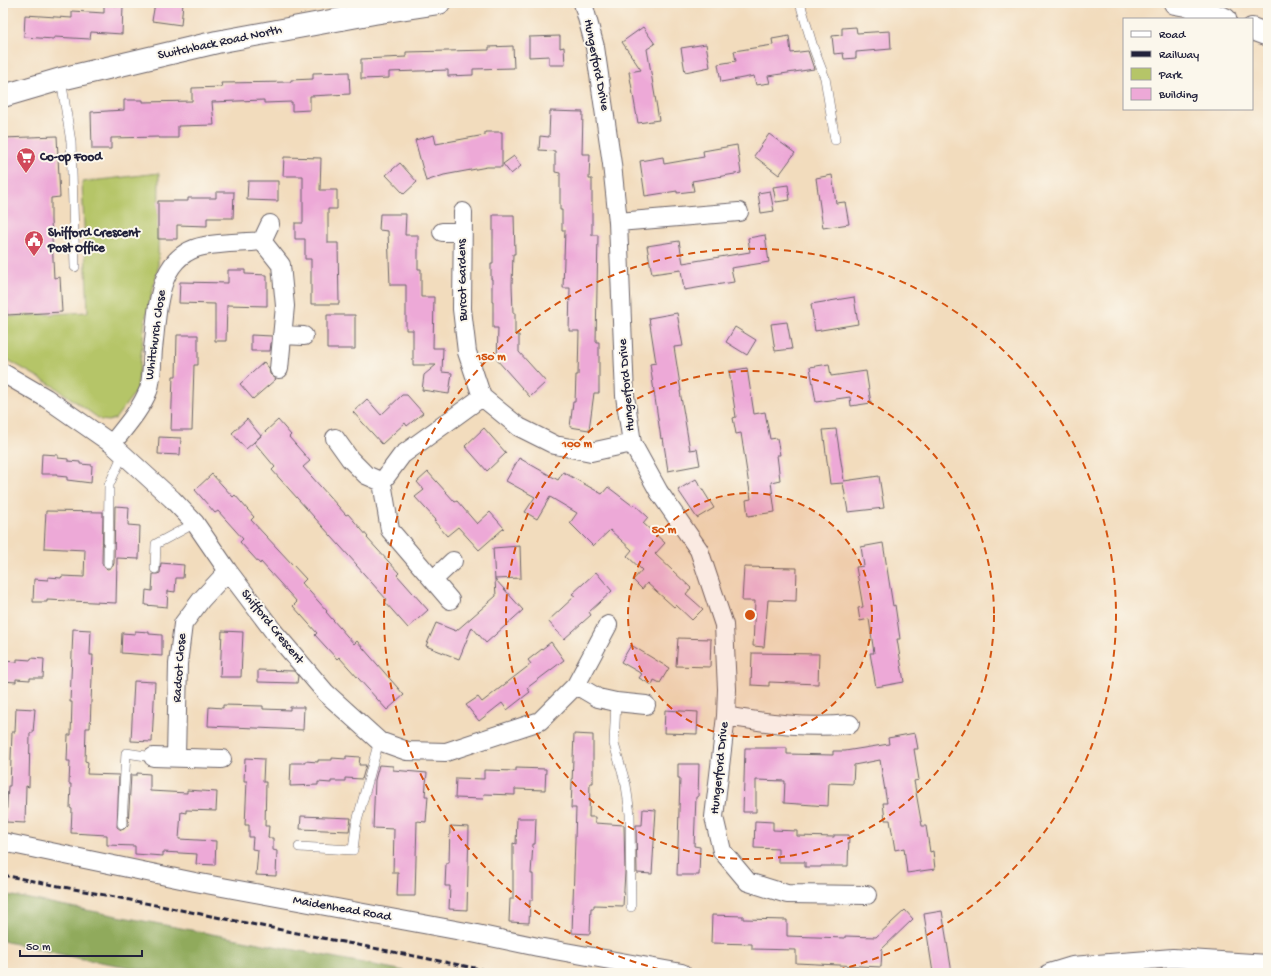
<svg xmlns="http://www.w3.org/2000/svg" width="1271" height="976" font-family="'Gochi Hand',sans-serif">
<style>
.green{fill:#b5c568;stroke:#6c7452}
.forest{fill:#90aa5c;stroke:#59664c}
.building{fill:#eda9d7}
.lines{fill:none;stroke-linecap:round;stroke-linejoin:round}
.lane-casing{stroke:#6b6368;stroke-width:10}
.street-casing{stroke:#6b6368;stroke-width:20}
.secondary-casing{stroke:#6b6368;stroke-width:24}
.lane{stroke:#fff;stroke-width:9}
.street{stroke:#fff;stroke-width:18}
.secondary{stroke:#fff;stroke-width:22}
.rail{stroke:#22223b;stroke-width:3;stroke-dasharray:6 3;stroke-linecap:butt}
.ring{fill:none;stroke:#d45411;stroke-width:2;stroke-dasharray:7 5}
.labels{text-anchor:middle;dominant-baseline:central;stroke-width:4;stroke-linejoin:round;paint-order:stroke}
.street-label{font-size:13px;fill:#22223b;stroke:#fbf7ec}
.poi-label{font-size:13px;font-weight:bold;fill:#22223b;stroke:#fbf7ec;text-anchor:start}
.centre{fill:#d45411;stroke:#fbf7ec;stroke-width:2}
.ring-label{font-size:12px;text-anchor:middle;font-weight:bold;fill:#d45411;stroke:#fbf7ec;stroke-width:4;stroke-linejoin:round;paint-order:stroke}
</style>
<rect width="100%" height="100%" fill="#fbf7ec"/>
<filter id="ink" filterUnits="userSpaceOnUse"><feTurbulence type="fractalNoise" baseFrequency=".025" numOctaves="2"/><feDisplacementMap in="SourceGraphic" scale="8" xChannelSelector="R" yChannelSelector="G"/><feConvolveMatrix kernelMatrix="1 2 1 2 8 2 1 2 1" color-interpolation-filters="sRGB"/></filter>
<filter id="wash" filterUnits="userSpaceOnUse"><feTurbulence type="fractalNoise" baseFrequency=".012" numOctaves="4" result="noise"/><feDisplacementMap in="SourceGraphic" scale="16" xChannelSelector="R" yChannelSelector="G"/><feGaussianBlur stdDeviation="0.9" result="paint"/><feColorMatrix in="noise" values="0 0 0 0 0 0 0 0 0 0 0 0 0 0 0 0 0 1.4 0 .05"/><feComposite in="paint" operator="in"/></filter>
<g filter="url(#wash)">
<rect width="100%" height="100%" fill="#f2dcbd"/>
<path class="green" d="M159,173L158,269L145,321L137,390L115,419L108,421L101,420L55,387L3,357V317L88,312L82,182Z"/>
<path class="forest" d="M3,894L415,973H164L77,958L3,941Z"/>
<g id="blocks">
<path class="building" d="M155,3H183L181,25L152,21Z
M104,5L123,6L122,34L91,32L90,39L54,37V39L24,37L25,15L72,18V11L104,13Z
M643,27L655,44L647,49L659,120L638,123L629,72L641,70L622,42Z
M856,27L857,33L890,31L891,49L856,52V58L844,59L843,53L834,54L832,36L842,35V28Z
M560,36V48L564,47L565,65H549V56L529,57V37Z
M789,36L791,53L808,51L814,69L768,76L770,83L756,85L754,76L721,82L718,64L736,61L734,51L773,45L772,39Z
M706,44L710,67L685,72L681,48Z
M513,46L514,68L473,69V75L448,76V70L389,72V78L361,79V59L406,57V52L489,50V47Z
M349,72L350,94L310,96V110L292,111V102L264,103V100L212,102L214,125L178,126V138H159V137L111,138V149H92L91,112L124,110V100H143V102L192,101V88L222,87L221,83L291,82V80L313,79V73Z
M550,111L583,112L582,154H590L589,179H592V235H598L596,342H599V393H594L589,430L570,427L573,402H575L576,375H578L579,331H569L570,288H563L565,230H562V210H560V173L555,172V151L539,150L540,136L549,137Z
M485,132H502V167H487L444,175L426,181L415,140L434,135L436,144L485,135Z
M769,134L795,153L779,175L754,156Z
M57,136L60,197L51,198V220L54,278L60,277L62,312L7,315L3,257V138Z
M737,145L741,173L692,181L694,191L677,193V191L645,196L640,161L663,157L664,164L704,157L703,151Z
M514,156L521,166L511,174L503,164Z
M284,157L321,158L320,190H337V209H328V243H338L339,304H311V259H305V239H295V223H303V176H283Z
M400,163L417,182L404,194L386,175Z
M832,175L836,203L845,202L849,224L823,228L816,178Z
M248,181H278V201L247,200Z
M788,185L790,200L776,202L773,187Z
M770,191L774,211L761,213L758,193Z
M216,192H234L233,218H207V226L177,225V239H158V201H188V198H216Z
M380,214H406L405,235H418V269H421V297H434L433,348H443L442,372L452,373L449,394L422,390L424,375L436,365H413V330H406V285H390L388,231L379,230Z
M493,215H514L515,254H513L512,285L513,313H515V335H519V352L546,382L530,397L497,360L498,328H493V302H492V279H491V264H493Z
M765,235L769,262L731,268L734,282L684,290L681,270L652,274L647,246L679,241L683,263L750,252L748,238Z
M228,270H245V274L267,275V306L227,305L226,341H215V304L179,303L180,282L228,283Z
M854,297L858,324L815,331L811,304Z
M677,313L683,346L674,347L681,391H680L690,450L697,449L700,465L668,471L663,438L661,439L650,364L656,363L649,318Z
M327,315H355V349H327Z
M787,322L792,349L775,351L771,324Z
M735,327L756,340L747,355L726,342Z
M177,335H198V365H194L192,430H171L173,376H176Z
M251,335L272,336L270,351H251Z
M264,362L269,368L270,374L276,379L253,399L240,384Z
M829,364L831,376L866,371L871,403L851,406L850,397L816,402L810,367Z
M747,368L754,414L765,412L770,439L777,438L780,455H777L780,480L771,482L775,512L748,516L746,500L751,499L741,433L736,434L733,418L736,417L729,371Z
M402,395H407L423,413L407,426L405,423L382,444L353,412L367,399L381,415Z
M247,419L261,436L246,449L232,433Z
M278,420L291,435L289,437L310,461L303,467L346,515L348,514L368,537L367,538L399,573L397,575L428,610L408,628L385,602L387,600L356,565H357L272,470L275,467L254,442Z
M484,428L506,453L487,471L465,446Z
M836,429L844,481L879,476L884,508L848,512L843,483L830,484L823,430Z
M159,437L181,438L180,455L158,454Z
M42,454L58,455V458L68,459V461L80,462V464L92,465L91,483L67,480V477L57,476V474H41Z
M519,458L558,480L563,472L602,494L608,487L633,506L634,504L648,517L643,523L665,543L655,554L691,588L686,594L703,609L692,620L676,605L674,607L647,583L642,589L633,580L642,570L627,556L632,550L610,530L593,546L570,523L577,513L550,497L537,519L525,512L535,497L506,481Z
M428,472L455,502L457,501L477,524L490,512L504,528L479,550L458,527L447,536L434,521L436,520L415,497L424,490L417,482Z
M212,474L233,497L235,495L254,517L251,520L306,579L302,583L327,611L326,612L354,644L357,641L404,695L387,710L339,657L337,659L315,635L317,633L293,606L297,602L261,562L260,564L240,542L243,539L218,511L215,513L195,490Z
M696,479L714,508L697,518L678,490Z
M115,506L129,507L128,525L140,526L139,559L117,558L116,603L47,600V602H33L34,579L48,580V577L61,578L62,576L84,577L85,550L44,548L46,511L103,512L102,563L105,568L108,569L113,566L114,563Z
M883,543L893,606L895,605L900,639H897L904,682L876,687L870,653H874L869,619L860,621L858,608L863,607L856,567L864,566L861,547Z
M520,546L521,578L495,579L523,610L486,643L472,627L459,659L426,646L436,623L456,631L496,596L493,548Z
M161,563L184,565L183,578H176L175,592L168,591L167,607L145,605L146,590L152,591L153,574H157L160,573Z
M744,567L797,568L796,601L768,600L764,647L753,646L755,601H742Z
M596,572L612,591L589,612L591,615L564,639L548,621L575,596L572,594Z
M73,629L91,630L90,655H93L91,702L90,728H86L85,761L88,762L87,774L119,775L117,827L121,830L124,829L128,825L131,775H137V773L150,774V791L187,793V790L217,792L216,811L186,810V813L181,812L179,839L216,841L215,865L196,864L197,854L163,852V856L135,854V846L107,845V835L71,833L72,809L70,808L71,784H69L70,761H67L68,735H71L72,702H70Z
M135,631L149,632V634L162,635V656L121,653L122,633L135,634Z
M222,631L243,632L241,677H220Z
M678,638L711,639L710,667L676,666Z
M551,642L564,660L527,688L530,692L507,710L502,703L479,721L466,705L478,697L482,702L531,664L528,660Z
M631,645L669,668L660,683L654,680L652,685L639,678L642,674L621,662Z
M752,653L819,654L818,684L769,682V686L751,685Z
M31,658L44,659L43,678H30V680L16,679V682L3,681V661L17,662V659L31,660Z
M258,670L294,671L298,676L297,683L258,682Z
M134,681L155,682L152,742L131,741Z
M223,705L263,706V709L290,710V707H304L303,730L208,726L209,707L223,708Z
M16,708L35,709L33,733H30L29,787L26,786L25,823L6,822L8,786H10L12,732H15Z
M665,710L698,712L697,734L664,733Z
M915,733L918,749H914L919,780L914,781L922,826H926L930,852L933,851L935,869L907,873L904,848L895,850L890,820H885L883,803H887L880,760L854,765L853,784L829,783L828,806L784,803L785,781L756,780V812H743L745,748H787V754L833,755V751H845L889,744L888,738Z
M574,734L593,735V783H590L589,817H595V823L624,825L625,872L623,906L594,905V908H591L590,934L572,933L576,808H571Z
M346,756L360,757L359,765H366L362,779L345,778V781H331V783L318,782V785L290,786L291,763H305V761L318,762V760H332V758L346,759Z
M245,758L264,759L263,782H266L265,826H269L268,838H273V850L277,851L276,876L256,875L258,850L252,849L253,837H249V825H245L247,781H244Z
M678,764H699L698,797H696L694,846L700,847L699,875H677L680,778H678Z
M379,765L393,766V770L427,773L425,796H428L426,822L417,821L415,896H397L398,873H393L394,829L373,828L375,780Z
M516,768L546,769L545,790L515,789V795L484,794L483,799L455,798L456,778L484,779V770L516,771Z
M643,809L656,810L652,874L637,873L636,825H642Z
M301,816L351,818L349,831L300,829Z
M517,818H536L535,844H533L531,874H533V900H530L529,923L509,922L510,899H513V843L516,844Z
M755,821L773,822V830L797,831V836L834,837V835H849L848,866H821V867H805V862H778V849L754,848Z
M450,826L469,827L467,910L449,909L450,886H445L446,863H449Z
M905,910L913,919L882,949L881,967L796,963V950L752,949V944L711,943L712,915L743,916V919L787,920V936L845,938V936L876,937Z
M942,911L952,973H933L924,914Z"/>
</g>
</g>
<g filter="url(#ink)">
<use href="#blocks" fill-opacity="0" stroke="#6b6368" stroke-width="1"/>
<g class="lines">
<g class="lane-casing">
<path id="lane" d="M800,3L813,47L825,78L835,140
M61,79L71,142L75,267
M108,563L109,485L123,454
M155,569L156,544L195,523
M616,702L614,744L626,785L630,814L631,907
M122,824L126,753L153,757
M299,847L353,850L356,825L379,741"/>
</g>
<g class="street-casing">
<path id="street" d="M583,3L595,47L612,164L618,222L625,396L632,443L659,492L699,550L724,625L727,689L726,716L714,817L722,851L748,882L787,894L867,895
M463,212L462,309L467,352L482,397L519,427L555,445L591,452L632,443
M618,222L739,212
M442,232H463
M262,241L270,224
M282,335L304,336
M3,373L46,398L112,444L172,499L195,523L228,571L274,632L326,693L379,741L407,751L446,752L540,721L576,685L608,625
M335,438L350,459L366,475L382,482L390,530L450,600
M112,444C124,428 140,411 148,391C152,383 152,360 153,349C158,310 156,255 204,246C223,242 243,243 262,241L281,265L285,306L279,369
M382,482L402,455L482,397
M433,580L453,561
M576,685L598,698L616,702L646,705
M726,716C767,723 808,729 850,724
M153,757L222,759
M176,757L178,664L183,624L201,600L228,571
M3,842L195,882L472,933L538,947L682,973
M1049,973L1072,966L1173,958L1268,964"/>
</g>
<g class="secondary-casing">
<path id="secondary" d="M1175,3L1186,5L1225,19
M1252,29L1268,35
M3,96L61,79L217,42L374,13L439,3"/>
</g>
<use href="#lane" class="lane"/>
<use href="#street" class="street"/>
<use href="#secondary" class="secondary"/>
<path class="rail" d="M3,875L500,973"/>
</g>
</g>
<circle cx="750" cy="615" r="122" fill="#d45411" fill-opacity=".12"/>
<g class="ring">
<circle cx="750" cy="615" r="122"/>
<circle cx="750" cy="615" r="244"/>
<path d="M671 972A366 366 0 1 1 829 972"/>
</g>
<defs>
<g id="supermarket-pin" transform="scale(1)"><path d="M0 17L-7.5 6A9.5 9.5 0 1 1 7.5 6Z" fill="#d1495b" stroke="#fbf7ec"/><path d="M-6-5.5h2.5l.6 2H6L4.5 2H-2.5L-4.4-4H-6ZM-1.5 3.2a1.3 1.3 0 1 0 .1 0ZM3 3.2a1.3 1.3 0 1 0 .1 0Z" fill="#fff"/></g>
<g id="civic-pin" transform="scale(1)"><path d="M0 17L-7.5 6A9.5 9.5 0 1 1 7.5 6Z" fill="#d1495b" stroke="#fbf7ec"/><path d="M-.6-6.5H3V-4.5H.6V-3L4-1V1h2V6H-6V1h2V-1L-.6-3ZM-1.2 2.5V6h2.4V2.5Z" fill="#fff"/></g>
</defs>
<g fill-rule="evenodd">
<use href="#supermarket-pin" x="26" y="157"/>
<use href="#civic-pin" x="34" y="240"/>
</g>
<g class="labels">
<g class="street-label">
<text transform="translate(220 43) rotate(-12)">Switchback Road North</text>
<text transform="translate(596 65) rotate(79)">Hungerford Drive</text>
<text transform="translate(463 280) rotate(-91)">Burcot Gardens</text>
<text transform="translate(156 335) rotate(-82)">Whitchurch Close</text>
<text transform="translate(627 385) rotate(-95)">Hungerford Drive</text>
<text transform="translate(272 627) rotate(51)">Shifford Crescent</text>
<text transform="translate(180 668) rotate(-86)">Radcot Close</text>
<text transform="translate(720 768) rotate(-84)">Hungerford Drive</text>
<text transform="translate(342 909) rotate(10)">Maidenhead Road</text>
</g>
<g class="poi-label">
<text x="40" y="157">Co-op Food</text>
<text x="48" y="233">Shifford Crescent<tspan x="48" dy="15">Post Office</tspan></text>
</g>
</g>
<circle cx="750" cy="615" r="6" class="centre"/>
<g class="ring-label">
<text x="491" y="360">150 m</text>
<text x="577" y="447">100 m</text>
<text x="664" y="533">50 m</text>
</g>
<rect width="1271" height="976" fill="none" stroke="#fbf7ec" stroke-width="16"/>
<rect x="1123" y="18" width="130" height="92" fill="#fbf7ec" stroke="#a4a2a5"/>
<rect x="1131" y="31" width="20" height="6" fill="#ffffff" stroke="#a4a2a5"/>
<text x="1159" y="38" font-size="12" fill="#22223b">Road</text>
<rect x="1131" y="51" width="20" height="6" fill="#22223b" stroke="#a4a2a5"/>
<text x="1159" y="58" font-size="12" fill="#22223b">Railway</text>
<rect x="1131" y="68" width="20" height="12" fill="#b5c568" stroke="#a4a2a5"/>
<text x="1159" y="78" font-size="12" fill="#22223b">Park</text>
<rect x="1131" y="88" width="20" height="12" fill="#eda9d7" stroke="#a4a2a5"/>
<text x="1159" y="98" font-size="12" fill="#22223b">Building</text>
<path d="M20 950v6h122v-6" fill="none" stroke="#22223b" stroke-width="2"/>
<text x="26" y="950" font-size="12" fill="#22223b" stroke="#fbf7ec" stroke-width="3" paint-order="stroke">50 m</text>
</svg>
